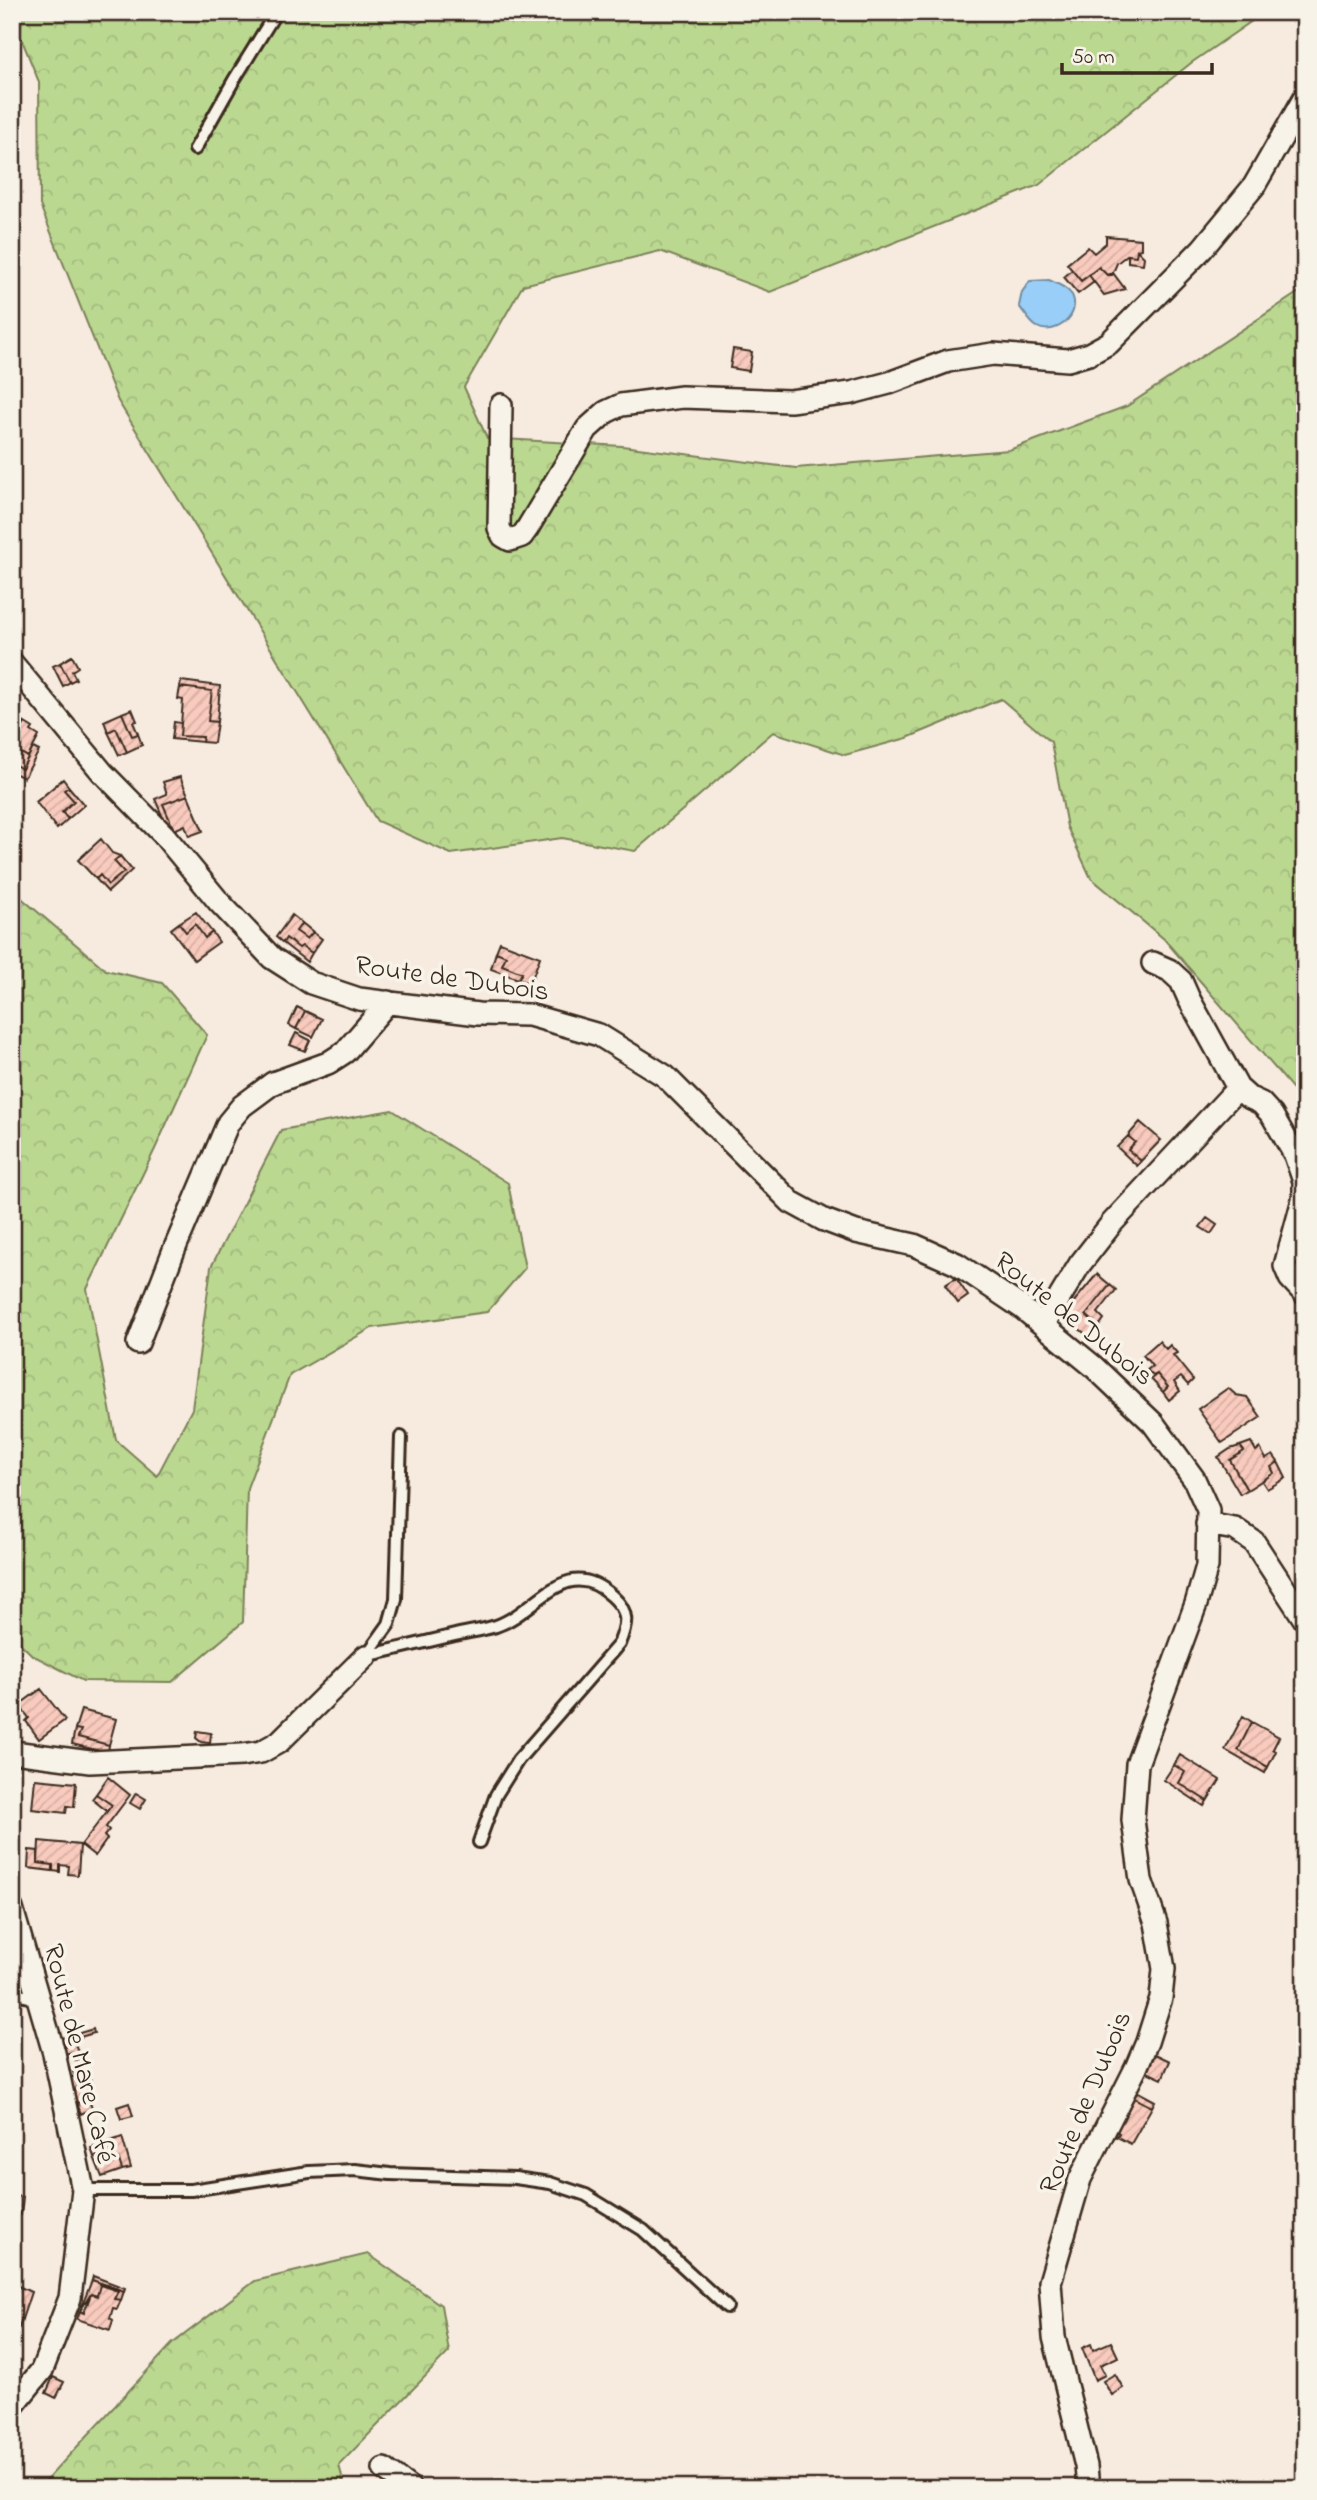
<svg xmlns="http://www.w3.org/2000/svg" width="1317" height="2500" font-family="'Indie Flower',sans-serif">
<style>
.forest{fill:url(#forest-crowns);stroke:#7b8158;stroke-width:2}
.water{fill:#98cef7;stroke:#738ca0;stroke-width:2}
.building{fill:url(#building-hatch);stroke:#3b2a1e;stroke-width:2}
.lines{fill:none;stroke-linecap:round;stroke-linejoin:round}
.service-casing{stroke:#3b2a1e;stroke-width:16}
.minor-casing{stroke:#3b2a1e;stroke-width:26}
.service{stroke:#f7f3e8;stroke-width:10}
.minor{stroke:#f7f3e8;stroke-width:21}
.labels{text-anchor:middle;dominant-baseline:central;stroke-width:7;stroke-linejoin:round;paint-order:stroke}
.street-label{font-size:28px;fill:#3b2a1e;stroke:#f7f3e8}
</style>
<defs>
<pattern id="forest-crowns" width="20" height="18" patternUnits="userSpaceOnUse" patternTransform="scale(1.75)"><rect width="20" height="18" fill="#bbd891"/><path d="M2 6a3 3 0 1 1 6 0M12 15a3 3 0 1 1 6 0" fill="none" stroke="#a2ba7d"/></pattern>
<pattern id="building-hatch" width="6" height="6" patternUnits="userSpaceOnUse" patternTransform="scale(1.75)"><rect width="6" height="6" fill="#f9cbbe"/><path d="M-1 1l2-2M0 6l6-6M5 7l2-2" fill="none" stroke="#d6aea3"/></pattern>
</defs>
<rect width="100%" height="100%" fill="#f7ebe0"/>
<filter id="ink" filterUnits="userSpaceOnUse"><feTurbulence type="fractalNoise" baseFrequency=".0143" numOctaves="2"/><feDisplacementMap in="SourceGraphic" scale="14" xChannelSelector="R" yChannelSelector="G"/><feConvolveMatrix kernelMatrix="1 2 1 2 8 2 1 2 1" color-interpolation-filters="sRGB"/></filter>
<g filter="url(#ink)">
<path class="forest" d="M12,12H382L416,24L437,12H1265L1191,63L1039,185L770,292L660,251L523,285L464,387L487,438L622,446L796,468L1009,450L1127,406L1305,288V1103L1164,939L1091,878L1067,827L1051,742L1001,699L907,738L845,755L773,732L635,851L562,838L451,854L377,821L118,401L40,205L39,82L22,40L12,38Z
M12,890L106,970L162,983L207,1035L155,1149L87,1289L116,1440L157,1476L192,1409L211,1267L281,1130L392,1110L508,1183L525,1268L487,1312L372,1328L290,1375L247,1488L243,1622L172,1682L83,1681L32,1655L12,1635Z
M368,2254L441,2305L449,2352L339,2465L345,2488H39L172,2344L255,2281Z"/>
<path class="water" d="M1049,280C1057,284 1067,287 1072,295C1082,315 1055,337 1037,327C1030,323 1024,312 1019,306L1022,292L1030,281Z"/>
<path class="building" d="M1106,236L1141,239V249L1137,250L1136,256L1127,255L1117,263L1112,275H1107L1099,267L1081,281L1067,264L1088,247L1094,253L1106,243Z
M1137,250L1144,257L1143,264L1128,262V255L1136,256Z
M1099,267L1107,275L1113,273L1125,289L1104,295L1089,275Z
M1072,270L1081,281L1089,275L1094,282L1078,294L1064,277Z
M733,349L752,352L749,371L730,368Z
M72,656L78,667L72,671L76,679L70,682L60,663Z
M60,663L70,682L63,686L53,666Z
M181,681L220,686L217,722L208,721L212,691L180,687Z
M180,687L212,691L208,721L217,722L214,743L202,742L203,737L180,736L183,700L178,699Z
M132,709L137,721L133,722L138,734L132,736L122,713Z
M12,710L19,714L16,718L25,723L20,731L12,726Z
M122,713L132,736L138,734L142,745L127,752L116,728L108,732L104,721Z
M174,722L181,723L180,736L203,737L202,742L172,739Z
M25,723L33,728L31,731L39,736L28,757L12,748V726L20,731Z
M116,728L127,752L119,755L108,732Z
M12,748L28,757L22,769L14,764L12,767Z
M33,748L39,751L24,778L12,772V767L14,764L22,769Z
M180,777L188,795L163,804L174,830L169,832L155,799L167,794L163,782Z
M63,779L69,787L64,790L74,801L62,812L68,819L57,829L36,802Z
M69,787L84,805L68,819L62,812L74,801L64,790Z
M188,795L203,831L189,836L185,825L174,830L163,804Z
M101,839L112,853L120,856L114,861L124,872L108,885L100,875L96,879L78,860Z
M120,856L132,870L108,892L96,879L100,875L108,885L124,872L114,861Z
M196,912L212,932L205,938L195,924L186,932L179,923Z
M292,915L302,923L296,931L307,939L313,932L322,939L312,953L302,946L299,948L286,938L283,943L276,937Z
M179,923L186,932L195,924L205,938L212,932L219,942L194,960L171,929Z
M302,923L313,932L307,939L296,931Z
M286,938L299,948L302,946L312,953L307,962L283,943Z
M500,942L540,957L530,984L518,979L522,973L502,965L506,956L496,952Z
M496,952L506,956L502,965L522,973L518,979L491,969Z
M297,1007L305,1011L296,1029L289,1025Z
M305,1011L322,1019L313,1037L296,1029Z
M296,1033L310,1040L305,1051L290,1045Z
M1140,1122L1161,1140L1141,1161L1128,1150L1135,1142L1128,1136Z
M1128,1136L1135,1142L1128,1150L1141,1161L1137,1166L1117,1147Z
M1207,1218L1217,1225L1211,1234L1200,1227Z
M1097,1274L1110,1285L1086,1315L1099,1326L1090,1338L1063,1315Z
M956,1278L968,1296L958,1303L945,1285Z
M1110,1285L1116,1290L1098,1313L1104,1319L1099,1326L1086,1315Z
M1159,1341L1166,1349L1170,1345L1177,1353L1173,1355L1193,1380L1188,1385L1181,1377L1174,1382L1180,1391L1169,1400L1163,1392L1168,1387L1157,1374L1153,1376L1147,1370L1152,1366L1143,1355Z
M1157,1374L1168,1387L1163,1392L1151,1379Z
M1228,1388L1236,1395L1247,1397L1261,1417L1222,1443L1198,1409Z
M1251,1442L1256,1451L1260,1448L1266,1459L1273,1455L1278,1462L1271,1467L1274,1473L1247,1490L1230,1460L1244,1451L1240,1446Z
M1240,1446L1244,1451L1230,1460L1247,1490L1240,1494L1218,1457L1230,1449Z
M1278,1462L1286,1478L1267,1489L1262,1481L1274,1473L1271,1467Z
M41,1689L65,1720L39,1739L26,1721L29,1718L19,1705Z
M81,1710L116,1719L109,1745L78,1737L81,1730L75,1729Z
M1243,1716L1252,1722L1238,1750L1268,1767L1265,1773L1225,1750Z
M1252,1722L1279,1737L1273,1749L1276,1751L1268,1767L1238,1750Z
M75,1729L81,1730L78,1737L109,1745L108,1753L72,1744Z
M197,1731L211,1733L210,1743L201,1742L196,1738Z
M1180,1755L1220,1780L1207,1801L1179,1783L1185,1772L1174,1765Z
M1174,1765L1185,1772L1179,1783L1207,1801L1204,1806L1164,1780Z
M108,1777L130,1795L106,1827L109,1830L104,1836L107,1839L95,1856L81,1845L112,1805L96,1794Z
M35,1779L76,1783L74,1807L67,1806L66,1813L32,1809Z
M136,1793L146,1799L140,1809L130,1803Z
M96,1794L112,1805L107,1811L92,1799Z
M39,1841L80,1845L78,1875L68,1874L69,1866L60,1865V1872L53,1871V1865L38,1863Z
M29,1850L38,1851V1863L53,1865V1871L28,1868Z
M93,2029L94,2033L73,2039L75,2043L63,2046L60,2039Z
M75,2043L80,2059L75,2060L73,2052L65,2054L63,2046Z
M1155,2054L1170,2061L1162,2079L1147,2072Z
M86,2066L92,2084L78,2088L73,2071Z
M75,2076L78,2088L85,2086L89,2099L77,2103L69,2078Z
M1127,2086L1155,2101L1152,2107L1128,2095L1111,2129L1119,2133L1117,2137L1105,2130Z
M1128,2095L1152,2107L1131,2144L1117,2137L1119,2133L1111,2129Z
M89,2099L92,2109L81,2114L77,2103Z
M129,2103L133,2116L121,2119L117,2107Z
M122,2137L131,2168L122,2170L119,2160L107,2164L104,2154L94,2157L91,2148Z
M104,2154L107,2164L119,2160L122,2170L102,2177L94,2157Z
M12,2196L23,2197L21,2215L12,2214Z
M93,2276L125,2288L124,2291L92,2280Z
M92,2280L124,2291L121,2300L114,2299L118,2291L100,2285L97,2296L91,2294L80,2311Z
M100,2285L118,2291L114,2299L121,2300L117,2309L113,2308L110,2318L113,2320L110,2330L77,2319L80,2311L84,2313L91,2294L97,2296Z
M18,2286L31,2292L19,2328L12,2325V2305Z
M1111,2342L1118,2357L1100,2365L1105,2375L1095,2380L1082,2348L1091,2344L1093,2350Z
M1115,2374L1123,2388L1112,2395L1103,2381Z
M53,2377L64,2382L56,2398L46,2393Z"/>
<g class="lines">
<g class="service-casing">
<path id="service" d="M195,149L234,80L276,12
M366,1656C395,1649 425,1642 455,1635C468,1632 483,1630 496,1626C539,1611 565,1553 612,1596C630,1612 627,1624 619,1644L518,1760L496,1795L479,1842
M366,1656L389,1624L396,1599L401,1437
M12,1993L37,1999
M83,2190H191L309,2172L355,2170L390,2174L515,2178L550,2183L586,2195L643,2230L727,2307"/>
</g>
<g class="minor-casing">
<path id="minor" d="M501,405L499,528L503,536L510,540L522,536L527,529L587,429L606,412L621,405L682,397L790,401L851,393L889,383L948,361L993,354L1068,360L1089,354L1109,343L1202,249L1254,186L1305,97
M12,663L102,772L163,834L219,902L272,958L311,983L359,999L478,1014L529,1015L599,1035L665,1076L791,1202L824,1220L856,1232L914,1245L957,1264L1021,1307L1093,1366L1153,1423L1194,1479L1208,1510L1207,1566L1196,1604L1137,1764L1133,1820L1141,1880L1156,1923L1164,1969L1161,1998L1147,2042L1136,2068L1080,2179L1050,2282L1054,2337L1086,2466L1088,2488
M1153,963L1169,970L1181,981L1189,999L1238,1088L1248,1097L1261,1103L1272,1115L1295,1155L1304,1181V1196L1285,1266L1290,1278L1305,1294
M1043,1325L1080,1264L1112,1223L1238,1088
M138,1343L174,1250L228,1123L242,1106L273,1083L328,1063L345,1052L388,1002
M1207,1524L1235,1529L1254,1542L1305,1620
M13,1752L90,1762L242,1755L261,1752L279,1742L366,1656
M12,1909L54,2053L83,2190L70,2298L42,2370L12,2407
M384,2469L410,2488"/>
</g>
<use href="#service" class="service"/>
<use href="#minor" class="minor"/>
</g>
</g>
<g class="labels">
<g class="street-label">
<text transform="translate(452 980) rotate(8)">Route de Dubois</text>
<text transform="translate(1073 1320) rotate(39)">Route de Dubois</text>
<text transform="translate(78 2054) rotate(76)">Route de Mare Café</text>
<text transform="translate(1087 2103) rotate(-67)">Route de Dubois</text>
</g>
</g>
<rect width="1317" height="2500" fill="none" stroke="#f7f3e8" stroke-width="42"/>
<rect x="21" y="21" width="1275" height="2458" fill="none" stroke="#3b2a1e" stroke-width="2.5" filter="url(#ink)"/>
<path d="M1062 63v10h150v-10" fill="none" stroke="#3b2a1e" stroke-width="3.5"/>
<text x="1072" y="63" font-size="21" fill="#3b2a1e" stroke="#f7f3e8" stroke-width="5" paint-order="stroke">50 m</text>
</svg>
